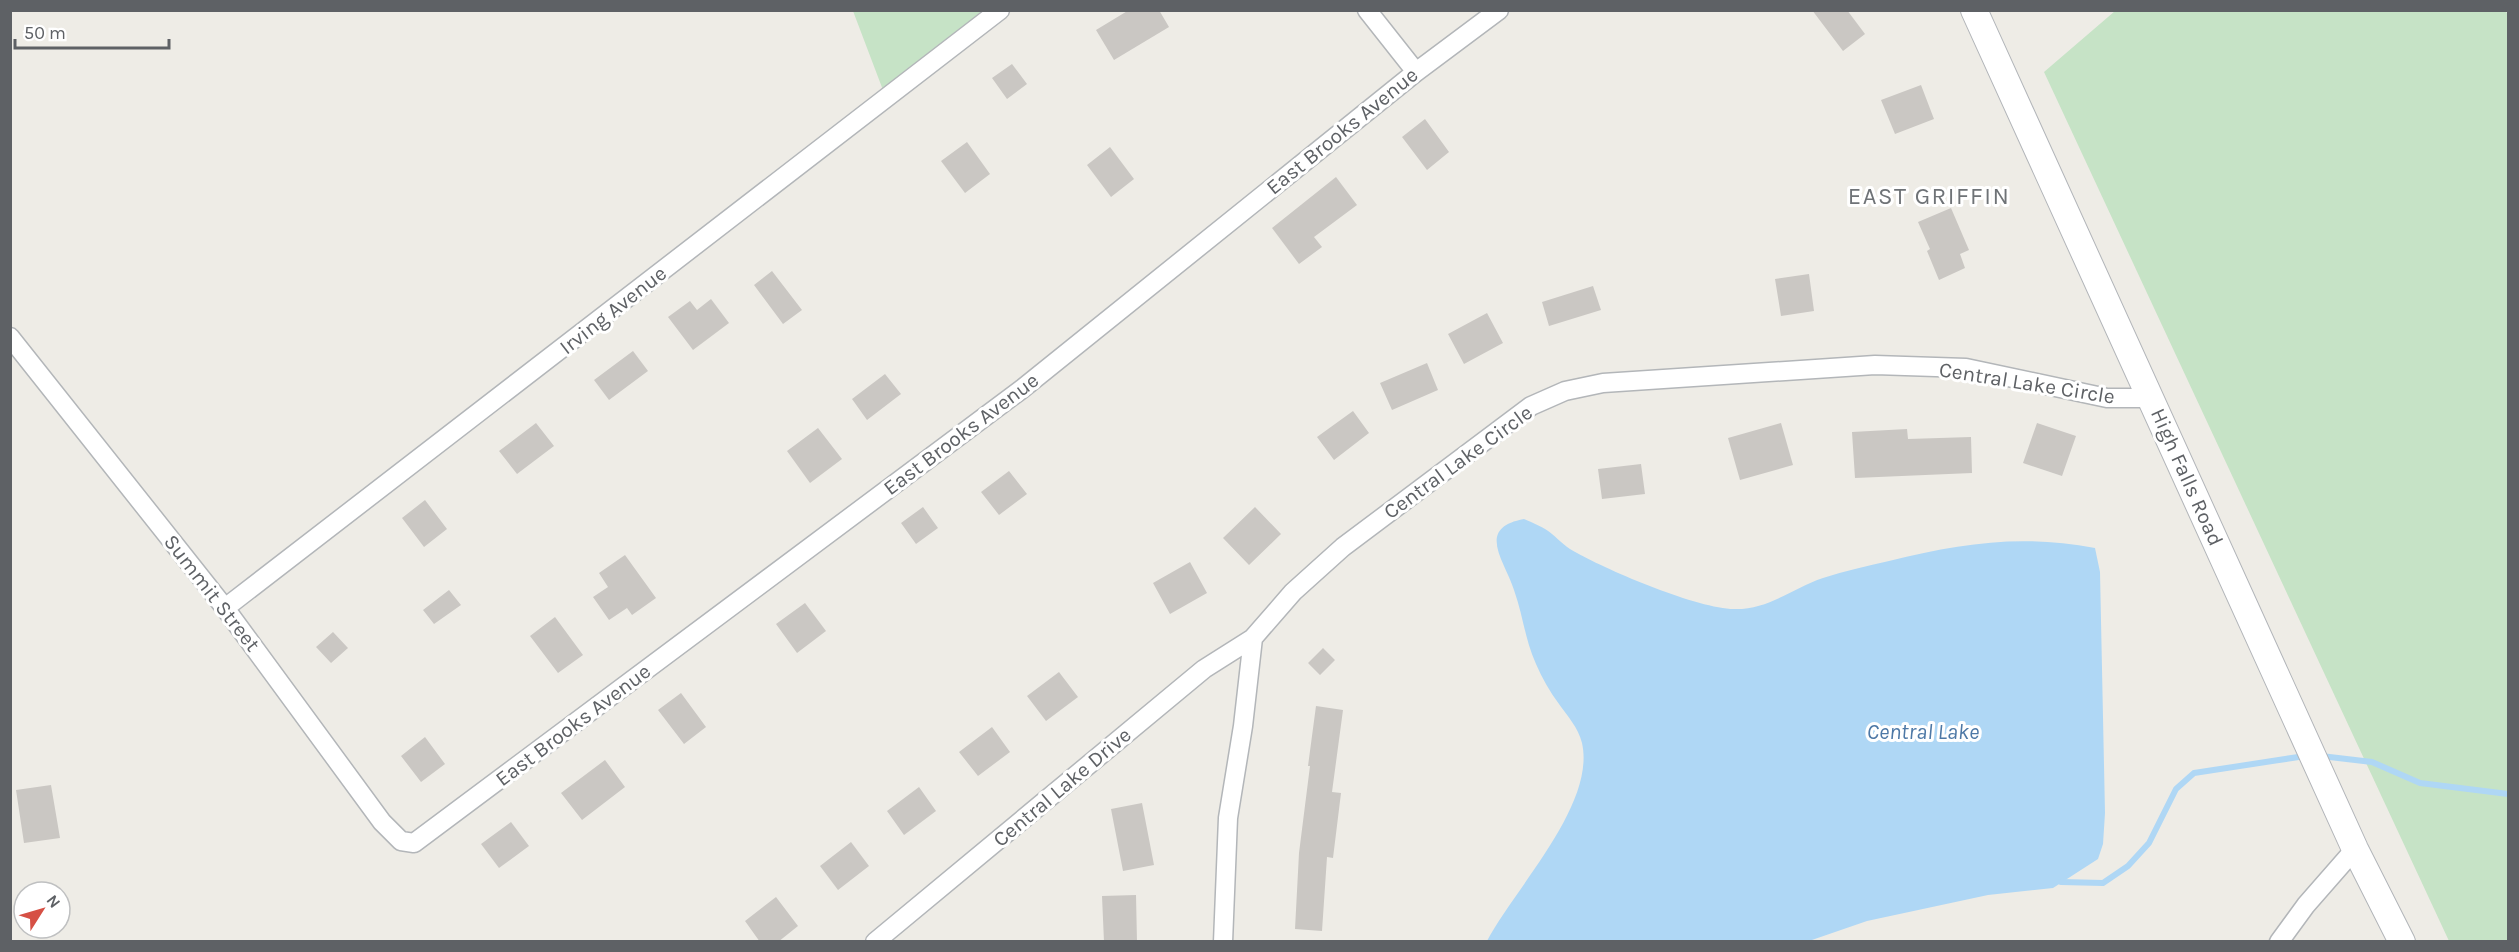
<svg xmlns="http://www.w3.org/2000/svg" width="2519" height="952" font-family="Karla,sans-serif">
<style>
.green{fill:#c6e3c6}
.water{fill:#afd7f5}
.lines{fill:none;stroke-linecap:round;stroke-linejoin:round}
.stream{stroke:#afd7f5;stroke-width:6}
.building{fill:#cac7c3}
.street-casing{stroke:#b3b6b9;stroke-width:21}
.secondary-casing{stroke:#b2b5b9;stroke-width:28}
.street{stroke:#fff;stroke-width:18}
.secondary{stroke:#fff;stroke-width:26}
.labels{text-anchor:middle;dominant-baseline:central;stroke-width:6;stroke-linejoin:round;paint-order:stroke}
.street-label{font-size:21px;fill:#5e6165;stroke:#fff}
.water-label{font-size:22px;font-style:italic;fill:#4d78a6;stroke:#fff}
.quarter-label{font-size:24px;letter-spacing:1.5px;fill:#6f7377;stroke:#fff}
</style>
<rect width="100%" height="100%" fill="#eeece6"/>
<path class="green" d="M2505,10L2508,15V941H2449L2044,72L2115,11Z
M853,11H1000L886,98Z"/>
<path class="water" d="M1524,519C1533,523 1544,527 1552,534C1560,541 1567,548 1577,553C1609,571 1699,609 1734,609C1768,610 1793,588 1823,578C1845,571 1867,566 1889,561C1961,543 2022,534 2095,548L2100,572L2105,813L2103,844L2098,859L2053,888L1988,895L1867,921L1809,941H1487C1514,889 1596,805 1582,743C1578,727 1568,717 1559,704C1550,692 1542,678 1536,664C1525,640 1523,615 1514,590C1505,561 1475,528 1524,519Z"/>
<g class="lines">
<path class="stream" d="M2321,756L2372,762L2420,783L2508,794
M2061,882L2103,883L2128,866L2149,843L2176,789L2194,773L2305,756"/>
</g>
<path class="building" d="M1129,10H1159L1169,27L1114,60L1096,30Z
M1812,10H1847L1865,34L1843,51Z
M1012,64L1027,84L1007,99L992,78Z
M1921,85L1934,119L1895,134L1881,100Z
M1425,119L1449,152L1427,170L1402,137Z
M967,142L990,174L965,193L941,161Z
M1110,147L1134,179L1111,197L1087,165Z
M1336,177L1357,205L1314,237L1322,247L1299,264L1272,228Z
M1951,208L1969,250L1960,254L1965,268L1939,280L1927,251L1930,249L1918,222Z
M772,271L802,310L783,324L754,285Z
M1809,274L1814,311L1781,316L1775,279Z
M1593,286L1601,310L1549,326L1542,302Z
M711,299L729,323L693,350L668,317L690,301L697,310Z
M1487,313L1503,343L1464,364L1448,334Z
M633,351L648,371L609,400L594,380Z
M1427,363L1438,390L1392,410L1380,383Z
M885,374L901,394L867,420L852,399Z
M1353,411L1369,433L1334,460L1317,437Z
M536,423L554,446L517,474L499,451Z
M1781,423L1793,465L1740,480L1728,438Z
M2037,423L2076,436L2062,476L2023,463Z
M818,428L842,459L810,483L787,451Z
M1907,429L1908,439L1971,437L1972,473L1855,478L1852,432Z
M1641,464L1645,494L1602,499L1598,469Z
M1009,471L1027,494L999,515L981,492Z
M425,500L447,529L424,547L402,518Z
M923,507L938,528L916,544L901,523Z
M1255,507L1281,534L1249,565L1223,538Z
M625,555L656,598L632,615L627,608L609,620L593,597L608,587L599,573Z
M1190,562L1207,593L1170,614L1153,583Z
M449,590L461,605L434,624L423,610Z
M805,603L826,631L797,653L776,624Z
M555,617L583,655L558,673L530,636Z
M333,632L348,648L331,663L316,647Z
M1323,648L1335,660L1320,675L1308,663Z
M1059,672L1078,697L1046,721L1027,696Z
M681,693L706,727L684,744L658,710Z
M1316,706L1343,710L1332,792L1341,793L1333,858L1327,857L1322,931L1295,929L1299,853L1310,766H1308Z
M992,727L1010,752L978,776L959,752Z
M425,737L445,764L421,782L401,756Z
M605,760L625,787L582,820L561,793Z
M51,785L60,838L24,843L16,790Z
M919,787L936,811L904,835L887,811Z
M1142,803L1154,865L1123,871L1111,809Z
M511,822L529,846L499,868L481,844Z
M851,842L869,866L838,890L820,866Z
M1136,895L1137,942H1104L1102,896Z
M776,897L798,926L778,942H760L745,921Z"/>
<g class="lines">
<g class="street-casing">
<path id="street" d="M1367,10L1416,72
M10,337L225,608L382,822L401,841L414,843L1022,389L1416,72L1499,10
M225,608L1000,10
M875,942L1204,669L1253,638
M1223,942L1228,818L1243,726L1253,638L1293,592L1343,547L1531,406L1565,391L1603,383L1875,365L1966,368L2107,398H2152
M2279,942L2306,905L2355,849"/>
</g>
<g class="secondary-casing">
<path id="secondary" d="M1974,10L2355,849L2402,942"/>
</g>
<use href="#street" class="street"/>
<use href="#secondary" class="secondary"/>
</g>
<g class="labels">
<g class="street-label">
<text transform="translate(1342 131) rotate(-39)">East Brooks Avenue</text>
<text transform="translate(613 310) rotate(-38)">Irving Avenue</text>
<text transform="translate(2027 383) rotate(9)">Central Lake Circle</text>
<text transform="translate(961 434) rotate(-37)">East Brooks Avenue</text>
<text transform="translate(1458 462) rotate(-36)">Central Lake Circle</text>
<text transform="translate(2187 477) rotate(66)">High Falls Road</text>
<text transform="translate(212 593) rotate(52)">Summit Street</text>
<text transform="translate(573 725) rotate(-37)">East Brooks Avenue</text>
<text transform="translate(1062 787) rotate(-40)">Central Lake Drive</text>
</g>
<g class="water-label">
<text x="1923" y="732">Central Lake</text>
</g>
<g class="quarter-label">
<text x="1929" y="196">EAST GRIFFIN</text>
</g>
</g>
<rect width="2519" height="952" fill="none" stroke="#5e6165" stroke-width="24"/>
<g transform="translate(42 910) rotate(53)"><circle r="28" fill="#ffffff" stroke="#bfc0c1" stroke-width="1.5"/>
<path d="M0-4.5L10 22L0 15L-10 22Z" fill="#d65045"/>
<text y="-9" font-size="16" font-weight="bold" text-anchor="middle" fill="#5e6165">N</text>
</g>
<path d="M15 39v9h154v-9" fill="none" stroke="#5e6165" stroke-width="3"/>
<text x="24" y="39" font-size="18" fill="#5e6165" stroke="#ffffff" stroke-width="4.5" paint-order="stroke">50 m</text>
</svg>
